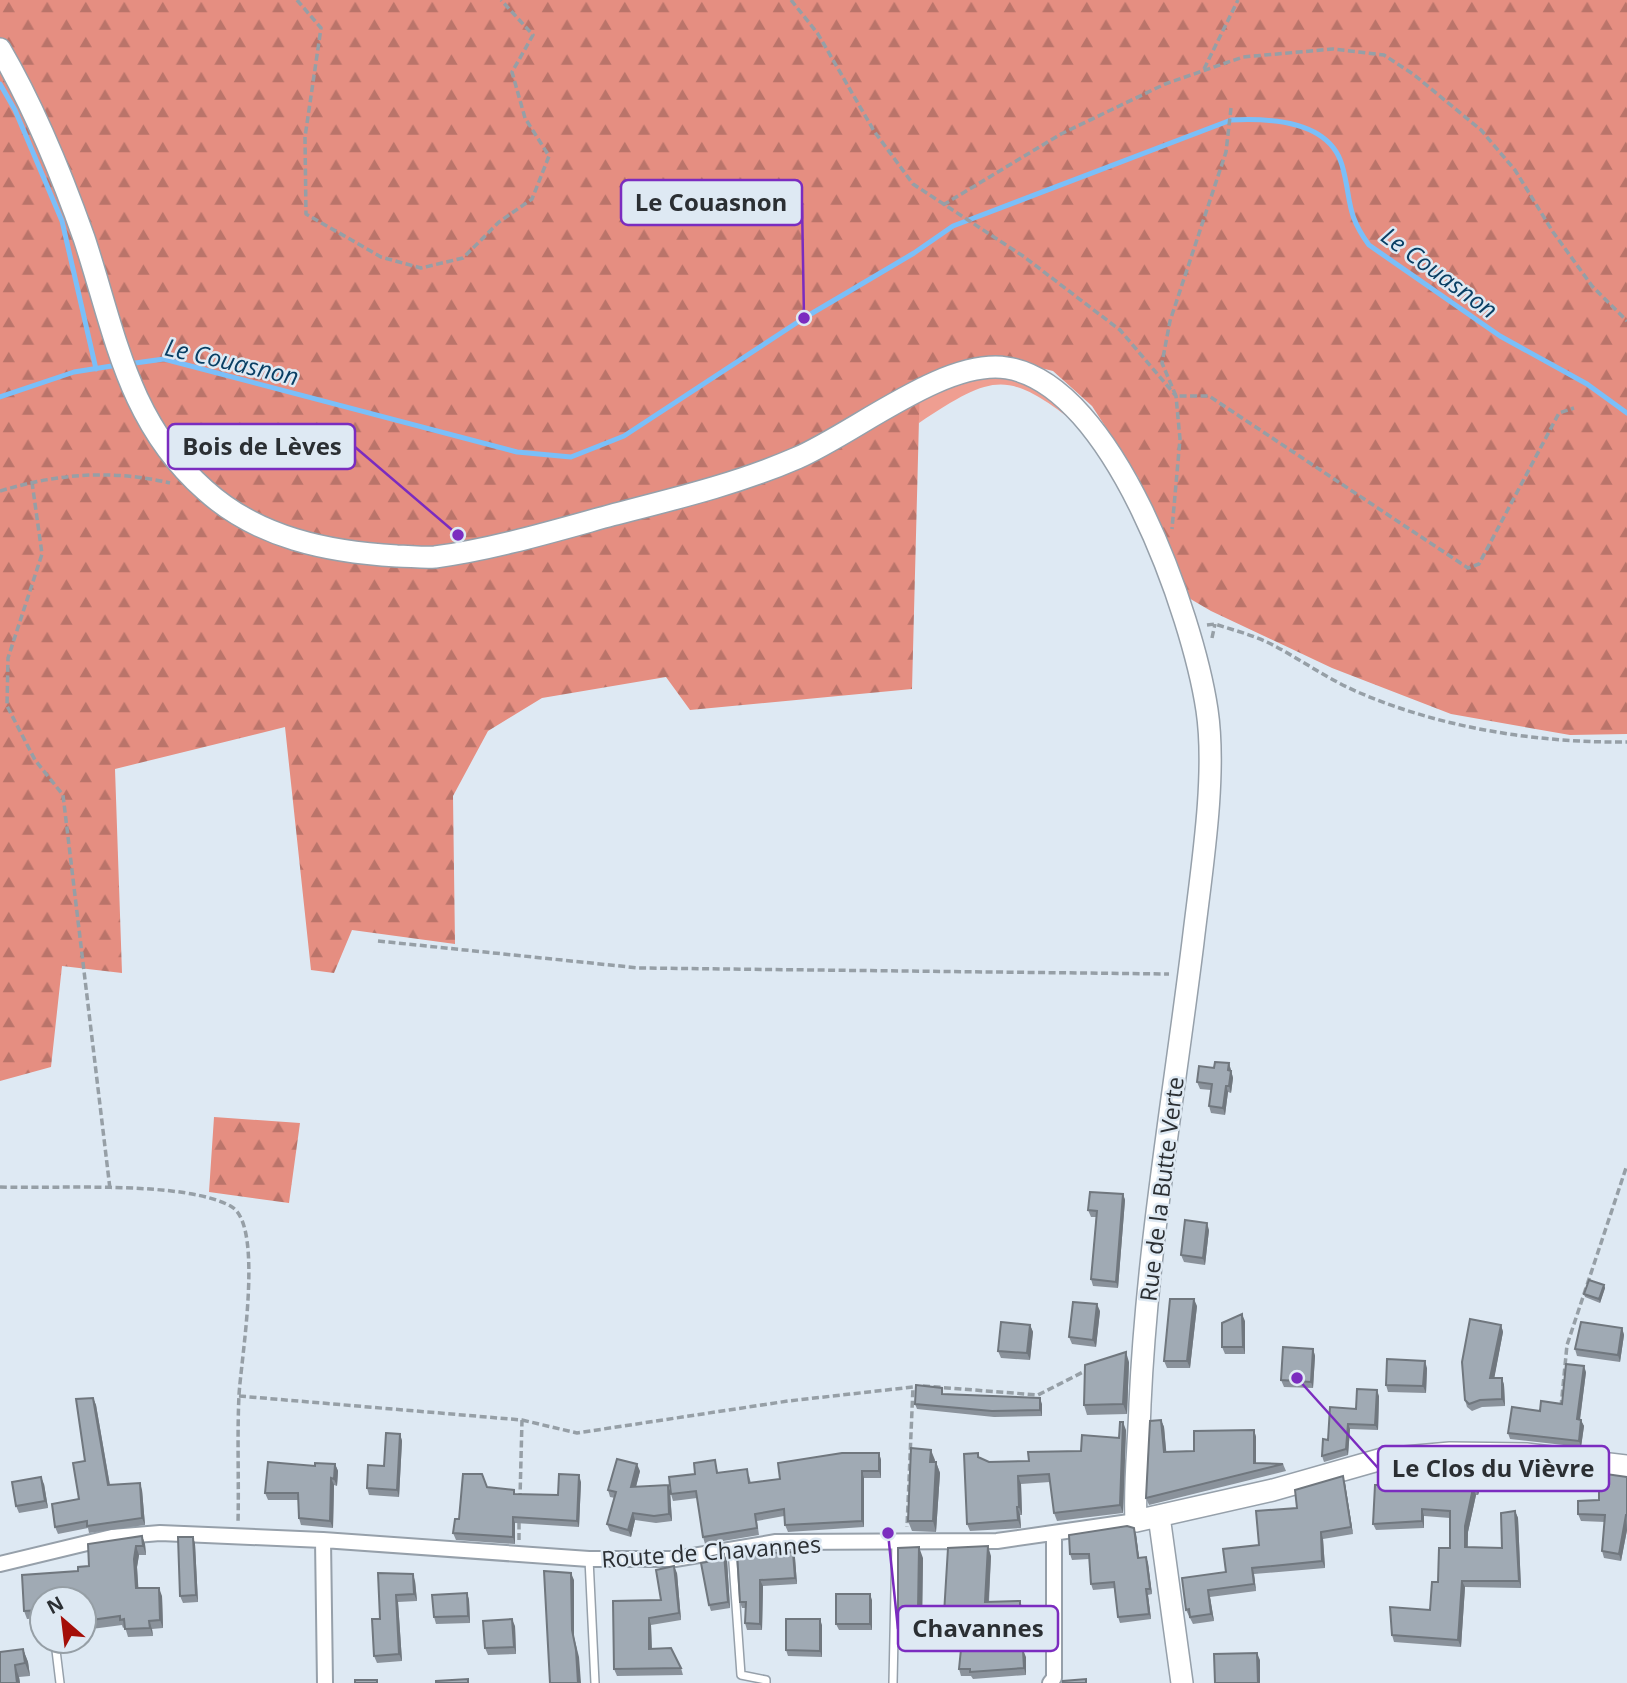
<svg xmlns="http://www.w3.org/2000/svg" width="1627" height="1683" font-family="'Open Sans',sans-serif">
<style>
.grass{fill:#ef9e91}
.forest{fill:url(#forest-firs)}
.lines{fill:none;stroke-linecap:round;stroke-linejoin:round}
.stream{stroke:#7abff9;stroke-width:5}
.lane-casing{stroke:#96a0aa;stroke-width:10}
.street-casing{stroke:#96a0aa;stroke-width:18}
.secondary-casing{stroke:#96a0aa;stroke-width:24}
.path{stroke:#969fa6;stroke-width:3.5;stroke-dasharray:7 3.5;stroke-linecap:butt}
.lane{stroke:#fff;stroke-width:7}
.street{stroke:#fff;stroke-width:14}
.secondary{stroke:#fff;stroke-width:21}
.wall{fill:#8a929b}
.shaded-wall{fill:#70777e}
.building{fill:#a0aab4;stroke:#70777e;stroke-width:2}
.labels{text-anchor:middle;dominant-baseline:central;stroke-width:5;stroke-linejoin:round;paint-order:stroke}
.street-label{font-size:23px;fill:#2b2f33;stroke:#dee9f3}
.water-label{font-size:24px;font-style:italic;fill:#093f64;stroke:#dee9f3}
.leader{fill:none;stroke:#7b2cbf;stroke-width:2.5}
.callout-dot{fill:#7b2cbf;stroke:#dee9f3;stroke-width:2.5}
.callout{fill:#dee9f3;stroke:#7b2cbf;stroke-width:2.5}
.callout-label{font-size:24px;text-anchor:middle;font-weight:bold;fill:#2b2f33}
</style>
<defs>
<pattern id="forest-firs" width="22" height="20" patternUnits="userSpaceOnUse" patternTransform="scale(1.75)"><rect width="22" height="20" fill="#e58e81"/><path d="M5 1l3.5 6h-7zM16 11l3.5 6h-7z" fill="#ba746a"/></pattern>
</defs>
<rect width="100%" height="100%" fill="#dee9f3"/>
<path class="grass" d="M1005,376L1043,389L1082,428C1008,370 996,372 919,423V400L954,382Z"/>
<path class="forest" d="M0,0H1627V734L1570,735L1451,714L1332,668L1211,611L1182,594L1138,477L1092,406L1053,371L995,357L955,366L920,381L912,689L690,710L666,677L542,698L488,731L453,796L455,944L352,930L334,973L311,970L285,727L115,769L122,973L62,966L51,1067L0,1081Z
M214,1117L300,1123L289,1203L209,1192Z"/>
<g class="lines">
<path class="stream" d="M0,84L15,110L62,221L96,369
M128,364L164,359L517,452L571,457L624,436L804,318L914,253L953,226L1231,120C1269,118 1329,120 1342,165C1352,200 1345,212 1369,245L1500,336L1587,384L1627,413
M0,397L74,372L118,365"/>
<g class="lane-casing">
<path id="lane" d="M732,1549L741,1675L766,1680V1683
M589,1559L595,1683
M55,1642L60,1683
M893,1683L896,1542"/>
</g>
<g class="street-casing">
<path id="street" d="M323,1540L325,1683
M0,1564L112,1537L160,1533L323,1540L589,1559H675L776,1542L997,1541L1136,1521
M1050,1683L1054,1678V1533"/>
</g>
<g class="secondary-casing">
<path id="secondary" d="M0,49C35,109 61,173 84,238C115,332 127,421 205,490C258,538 328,552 397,556C409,556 423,558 435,557C494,549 554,531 612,515C674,499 737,484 797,458C855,433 945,358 1007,368C1114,385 1193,616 1207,710C1217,777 1201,873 1193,942C1174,1096 1147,1249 1140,1404C1139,1443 1134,1482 1136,1521L1273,1490L1382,1459L1450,1453L1526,1454L1627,1466
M1159,1516L1182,1683"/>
</g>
<path class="path" d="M297,0L321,28L305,137L306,214L381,257L421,268L463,258L499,222L532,199L549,156L525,118L512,72L533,35L501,0
M791,0L818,34L874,131L913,184L1023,256L1120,330L1176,396L1180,439L1172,529
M1204,69L1238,0
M1231,108L1226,152L1170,321L1162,363L1176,396H1209L1468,568L1479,564L1559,413L1574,408
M943,205L1061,134L1165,84L1243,57L1333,49L1384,55L1413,74L1481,130L1515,170L1553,232L1592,286L1627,321
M32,482L42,554L8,658L7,706L35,760L63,795L110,1189
M0,491C57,474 111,469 170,483
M1207,625L1215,624C1233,630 1253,635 1271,644C1300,659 1329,680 1360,693C1442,728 1537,743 1627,742
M1212,638L1215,624
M378,941L639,968L1169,974
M0,1187C57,1189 187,1180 232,1207C264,1227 241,1359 239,1395C237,1437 239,1480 238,1523
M923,1386L1038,1395L1087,1370
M239,1396L522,1420L520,1498
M1561,1407L1567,1345L1627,1165
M522,1420L577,1433L788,1401L913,1387L907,1527
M519,1540V1520"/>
<use href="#lane" class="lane"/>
<use href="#street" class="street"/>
<use href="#secondary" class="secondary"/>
</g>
<path class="wall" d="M1229,1063L1233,1078L1231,1093L1228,1092L1225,1115L1211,1113L1209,1106L1211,1090L1200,1089L1197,1082L1214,1068Z
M1123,1194L1125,1200L1118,1288L1093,1286L1091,1279L1096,1217H1091L1088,1210Z
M1209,1230L1205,1265L1184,1262L1181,1255Z
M1604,1285L1605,1288L1600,1303L1585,1297L1584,1294Z
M1197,1306L1190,1368H1167L1164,1361Z
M1100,1311L1096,1347L1072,1344L1069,1337Z
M1245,1321V1354H1225L1222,1347Z
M1030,1325L1033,1332L1030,1360L1001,1358L998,1351Z
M1501,1325L1503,1332L1494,1378H1502L1504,1385L1505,1406L1482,1407L1472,1411L1467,1407L1465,1400Z
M1622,1328L1624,1335L1620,1362L1577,1356L1575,1349Z
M1313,1349L1315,1356L1313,1388L1284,1387L1281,1380Z
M1129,1362L1127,1414L1087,1415L1084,1405Z
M1427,1368L1426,1393L1388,1392L1386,1385Z
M1586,1372L1580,1420L1584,1426L1581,1447L1510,1439L1508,1433L1540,1411L1562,1404Z
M944,1395L1042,1404V1416L994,1417L917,1409L915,1404Z
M1379,1396L1378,1430L1350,1429L1348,1455L1324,1462L1322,1456L1328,1440L1356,1409Z
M93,1398L96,1405L110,1485L142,1490L145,1525L89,1533L88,1528L58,1534L55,1527L79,1499Z
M1161,1420L1164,1427L1166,1452L1194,1451L1254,1430L1256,1437V1463L1283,1464L1286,1471L1149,1505L1146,1498Z
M1126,1430L1123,1513L1057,1521L1054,1513L1050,1482L1021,1484L1022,1515H1020L1021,1528L970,1531L967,1524L980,1458L989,1462L1029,1461L1081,1451L1119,1438Z
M400,1434L402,1441L399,1497L369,1495L367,1488L384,1466Z
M879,1453L881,1460V1478H864V1527L788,1532L785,1525L784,1516L757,1521L759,1535L705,1544L703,1537L697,1498L673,1501L671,1494L695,1474L715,1460L718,1473L749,1476L751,1483L780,1479Z
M935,1460L934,1462H936L940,1473L936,1532L912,1531L908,1521Z
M335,1464L338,1471L337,1486L334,1485L333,1528L301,1525L299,1518L298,1500H268L265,1493L315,1466Z
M1487,1467L1478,1495H1476L1468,1532V1547L1502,1548L1515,1511L1518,1518L1521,1588L1465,1587L1461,1647L1394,1642L1392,1635L1430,1610L1438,1582L1450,1548V1518L1424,1516V1528L1376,1530L1373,1524Z
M640,1471L636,1487L668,1485L670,1491L672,1521L656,1523L635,1520L631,1537L610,1531L607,1524L615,1498L610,1497L608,1490Z
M1343,1476L1345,1483L1353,1534L1323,1539L1325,1568L1254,1574L1256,1591L1210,1597L1214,1621L1193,1624L1186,1610L1226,1572L1259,1545L1297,1508Z
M1627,1477V1530L1621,1561L1604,1558L1602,1551L1605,1522L1581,1521L1578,1514L1599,1500Z
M581,1482L579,1527L515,1523V1544L456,1540L453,1533L459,1519L487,1487L516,1494L558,1495Z
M44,1484L48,1508L19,1513L16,1506Z
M1136,1534L1139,1558L1146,1557L1148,1563L1152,1594L1148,1595L1151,1619L1120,1623L1118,1617L1115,1588L1093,1590L1091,1584L1089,1559L1072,1560L1070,1554Z
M142,1536L145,1544L146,1555H139L137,1567L138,1588L162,1596L163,1628L152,1629L153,1636L128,1637L125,1627L123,1628L122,1625L84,1630V1599H42V1618L27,1619L24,1611L78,1571L89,1566Z
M193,1537L195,1544L198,1602L183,1603L180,1596Z
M793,1552L795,1558L797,1584L763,1586L762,1630H747L745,1623L746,1608H742L740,1602L762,1553Z
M991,1556L989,1602L1020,1601L1023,1610V1625L957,1627L956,1624L948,1623L944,1614Z
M923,1558L922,1622L902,1620L898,1610Z
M727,1560L730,1608L711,1611L709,1605L707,1562Z
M378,1573L415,1581L417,1601L398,1602L402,1661L377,1663L374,1656L380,1619Z
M677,1573L681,1620L651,1625L652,1649L681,1668L683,1675L617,1676L614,1669L661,1600Z
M467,1593L469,1600L470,1623L436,1624L434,1617Z
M872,1600V1630H839L836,1624Z
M822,1625V1657L788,1656L786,1650Z
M515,1626L516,1654L488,1655L485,1648Z
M23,1649L28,1662L30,1676L19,1677L20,1683H0Z
M1026,1657V1675L973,1679L971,1676H961L959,1669Z"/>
<path class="shaded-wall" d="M1229,1063L1233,1078L1231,1093L1229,1086L1228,1070Z
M1226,1086L1228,1092L1225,1115L1223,1108Z
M1123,1194L1125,1200L1118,1288L1116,1282Z
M1207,1223L1209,1230L1205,1265L1203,1258Z
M1604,1285L1605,1288L1600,1303L1599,1299Z
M1194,1299L1197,1306L1190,1368L1187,1361Z
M1097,1304L1100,1311L1096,1347L1093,1340Z
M1242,1314L1245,1321V1354L1243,1347Z
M1030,1325L1033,1332L1030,1360L1027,1353Z
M1501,1325L1503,1332L1493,1385L1490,1378Z
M1622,1328L1624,1335L1620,1362L1618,1355Z
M1313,1349L1315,1356L1313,1388L1311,1382Z
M1126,1352L1129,1362L1127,1414L1123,1404Z
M1425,1361L1427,1368L1426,1393L1423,1386Z
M1584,1366L1586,1372L1579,1426L1577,1419Z
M1502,1378L1504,1385L1505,1406L1502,1399Z
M1377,1390L1379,1396L1378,1430L1375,1425Z
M93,1398L96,1405L111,1492L108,1485Z
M1040,1398L1042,1404V1416L1040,1410Z
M1161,1420L1164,1427L1167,1459L1164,1452Z
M1581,1420L1584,1426L1581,1447L1579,1441Z
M1123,1422L1126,1430L1123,1513L1120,1505Z
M1348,1424L1350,1429L1348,1455L1346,1449Z
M1254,1430L1256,1437V1470L1254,1463Z
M400,1434L402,1441L399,1497L397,1490Z
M931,1450L935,1460L934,1472L930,1462Z
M879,1453L881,1460V1478L879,1471Z
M1484,1460L1487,1467L1478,1495L1476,1488Z
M936,1462L940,1473L936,1532L933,1521Z
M335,1464L338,1471L337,1486L334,1479Z
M637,1464L640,1471L634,1494L631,1487Z
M862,1471L864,1478V1527L862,1521Z
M579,1475L581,1482L579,1527L577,1521Z
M1018,1476L1021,1484L1022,1515L1019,1507Z
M1343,1476L1345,1483L1353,1534L1351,1527Z
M41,1477L44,1484L48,1508L45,1501Z
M331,1478L334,1485L333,1528L330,1521Z
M140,1483L142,1490L145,1525L142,1518Z
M668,1485L670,1491L672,1521L669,1514Z
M1473,1488L1476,1495L1468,1532L1467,1554L1465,1547V1526Z
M1017,1507L1020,1515L1021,1528L1018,1520Z
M1422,1509L1424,1516V1528L1422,1521Z
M1515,1511L1518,1518L1521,1588L1519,1581Z
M633,1513L635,1520L631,1537L628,1530Z
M1626,1515L1627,1530L1621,1561L1619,1554Z
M513,1517L515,1523V1544L513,1537Z
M1134,1528L1136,1534L1140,1564L1138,1558Z
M1321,1532L1323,1539L1325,1568L1322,1561Z
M142,1536L145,1544L146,1555L143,1546Z
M193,1537L195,1544L198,1602L196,1595Z
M136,1546L139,1555L137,1567L139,1597L136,1588L134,1559Z
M988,1546L991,1556L988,1611L985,1602Z
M919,1547L923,1558L922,1622L918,1611Z
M793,1552L795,1558L797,1584L795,1578Z
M724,1554L727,1560L730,1608L728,1602Z
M1146,1557L1148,1563L1152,1594L1150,1589Z
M674,1566L677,1573L681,1620L679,1613Z
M1252,1568L1254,1574L1256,1591L1254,1584Z
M571,1573L574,1580V1637L579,1657L581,1683H578L572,1630Z
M413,1574L415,1581L417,1601L414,1594Z
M760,1580L763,1586L762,1630L760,1624Z
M1462,1581L1465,1587L1461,1647L1458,1640Z
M159,1588L162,1596L163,1628L160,1620Z
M1146,1589L1148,1595L1151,1619L1149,1614Z
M1208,1590L1210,1597L1214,1621L1211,1614Z
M467,1593L469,1600L470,1623L468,1616Z
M870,1594L872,1600V1630L870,1624Z
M396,1595L398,1602L402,1661L399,1654Z
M1020,1601L1023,1610V1625L1020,1616Z
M649,1618L651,1625L652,1656L649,1649Z
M512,1619L515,1626L516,1654L514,1647Z
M820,1619L822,1625V1657L820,1651Z
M149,1621L152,1629L153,1636L150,1628Z
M23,1649L28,1662L30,1676L25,1663Z
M1023,1650L1026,1657V1675L1024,1668Z
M1257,1653L1260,1660V1683H1258Z
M15,1665L19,1677L20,1683H17Z"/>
<path class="building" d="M1215,1062L1229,1063L1228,1070L1231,1071L1229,1086H1226L1223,1108L1209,1106L1212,1084L1197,1082L1199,1066L1214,1068Z
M1090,1192L1123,1194L1116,1282L1091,1279L1097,1211L1088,1210Z
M1185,1220L1207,1223L1203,1258L1181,1255Z
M1589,1280L1604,1285L1599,1299L1584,1294Z
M1170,1299H1194L1187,1361H1164Z
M1073,1302L1097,1304L1093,1340L1069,1337Z
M1242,1314L1243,1347H1222V1323Z
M1470,1319L1501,1325L1490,1378H1502V1399L1480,1400L1469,1404L1465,1400L1462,1362Z
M1001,1322L1030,1325L1027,1353L998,1351Z
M1581,1322L1622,1328L1618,1355L1575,1349Z
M1283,1347L1313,1349L1311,1382L1281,1380Z
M1126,1352L1123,1404L1084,1405L1085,1365Z
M1387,1359L1425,1361L1423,1386L1386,1385Z
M1566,1364L1584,1366L1577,1419L1581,1420L1579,1441L1508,1433L1512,1407L1540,1411L1541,1401L1562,1404Z
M916,1385L942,1388V1394L1040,1398V1410L992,1411L915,1404Z
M1357,1389L1377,1390L1375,1425L1348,1424L1346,1449L1322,1456L1323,1439L1328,1440L1330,1407L1356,1409Z
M93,1398L108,1485L140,1483L142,1518L87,1526V1521L55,1527L52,1504L79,1499L73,1463L85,1461L76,1399Z
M1161,1420L1164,1452L1194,1451V1431L1254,1430V1463L1283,1464L1146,1498L1150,1421Z
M1120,1422H1123L1120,1505L1054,1513L1049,1474L1018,1476L1019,1507H1017L1018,1520L967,1524L964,1454L978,1453V1457L989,1462L1029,1461L1028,1452L1081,1451L1082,1435L1119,1438Z
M386,1433L400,1434L397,1490L367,1488L368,1465L384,1466Z
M911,1448L931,1450L930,1462H936L933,1521H908Z
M842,1453H879V1471H862V1521L785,1525L784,1509L755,1514L757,1528L703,1537L696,1491L671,1494L669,1477L695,1474L694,1463L715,1460L717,1473L747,1469L749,1483L780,1479L778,1463Z
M617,1459L637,1464L631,1487L668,1485L669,1514L654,1516L633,1513L628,1530L607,1524L616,1492L608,1490Z
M1484,1460L1476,1488H1473L1465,1526V1547L1502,1548L1501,1513L1515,1511L1519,1581H1462L1458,1640L1392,1635L1390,1607L1430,1610L1432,1582H1438L1439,1548H1450V1511L1422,1509V1521L1373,1524L1375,1485H1402V1464Z
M268,1462L315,1466V1463L335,1464L334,1479L331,1478L330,1521L299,1518L298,1493H265Z
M1599,1473L1627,1477V1515H1626L1619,1554L1602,1551L1605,1515L1578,1514V1501L1599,1500Z
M463,1474H482L487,1487L514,1490V1494L558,1495L559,1474L579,1475L577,1521L513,1517V1537L453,1533L455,1519H459Z
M1343,1476L1351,1527L1321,1532L1322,1561L1252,1568L1254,1584L1208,1590L1211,1614L1190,1617L1189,1609L1186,1610L1182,1578L1226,1572L1223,1549L1259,1545L1256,1511L1297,1508L1295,1490Z
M41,1477L45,1501L16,1506L12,1482Z
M1127,1526L1134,1528L1138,1558L1146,1557L1150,1589H1146L1149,1614L1118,1617L1114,1582L1091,1584L1089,1554H1070L1069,1535Z
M142,1536L143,1546H136L134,1559L136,1588H159L160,1620L149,1621L150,1628L125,1629L124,1619L120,1620V1616L84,1621V1599H42V1610L24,1611L22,1575L78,1571V1567L89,1566L88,1544Z
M178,1537H193L196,1595L180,1596Z
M988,1546L985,1602L1020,1601V1616L954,1618V1615L944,1614L948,1548Z
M919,1547L918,1611L898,1610V1548Z
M760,1548V1553L793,1552L795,1578L760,1580V1624L745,1623L746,1602H740L737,1552Z
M724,1554L728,1602L709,1605L701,1563L707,1562L706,1557Z
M674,1566L679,1613L649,1618V1649L671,1648L681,1668L614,1669L613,1601L661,1600L656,1570Z
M544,1571L571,1573L572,1630L576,1650L578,1683H550Z
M378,1573L413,1574L414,1594L396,1595L399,1654L374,1656L372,1619H380Z
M467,1593L468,1616L434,1617L432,1595Z
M836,1594H870V1624H836Z
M512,1619L514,1647L485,1648L483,1621Z
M786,1619H820V1651L786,1650Z
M23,1649L25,1663L15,1665L17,1683H0V1652Z
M961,1649L1023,1650L1024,1668L970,1672V1669H959Z
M1257,1653L1258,1683H1215L1214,1654Z
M468,1679V1683H436V1681Z
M1086,1679V1683H1063V1681Z
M355,1680H377V1683H355Z"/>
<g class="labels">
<g class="street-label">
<text transform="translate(1161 1189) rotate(-83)">Rue de la Butte Verte</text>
<text transform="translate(711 1551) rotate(-4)">Route de Chavannes</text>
</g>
<g class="water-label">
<text transform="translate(1440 272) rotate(36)">Le Couasnon</text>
<text transform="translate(232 361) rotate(13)">Le Couasnon</text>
</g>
</g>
<path class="leader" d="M804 318L802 203M458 535L355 447M1297 1378L1378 1468M888 1533L898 1629"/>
<g class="callout-dot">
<circle cx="804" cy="318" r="7"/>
<circle cx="458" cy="535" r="7"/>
<circle cx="1297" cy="1378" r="7"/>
<circle cx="888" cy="1533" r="7"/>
</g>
<g class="callout">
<rect x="621" y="180" width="181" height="45" rx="7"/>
<rect x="168" y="424" width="187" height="45" rx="7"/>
<rect x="1378" y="1446" width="231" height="45" rx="7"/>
<rect x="898" y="1606" width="160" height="45" rx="7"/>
</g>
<g class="callout-label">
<text x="711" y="211">Le Couasnon</text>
<text x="262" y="455">Bois de Lèves</text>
<text x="1493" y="1477">Le Clos du Vièvre</text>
<text x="978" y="1637">Chavannes</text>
</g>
<g transform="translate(63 1620) rotate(332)"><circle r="33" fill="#dee9f3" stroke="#969fa6" stroke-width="2"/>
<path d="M0-5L12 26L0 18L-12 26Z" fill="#a40e08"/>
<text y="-10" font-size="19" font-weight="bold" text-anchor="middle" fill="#2b2f33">N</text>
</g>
</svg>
